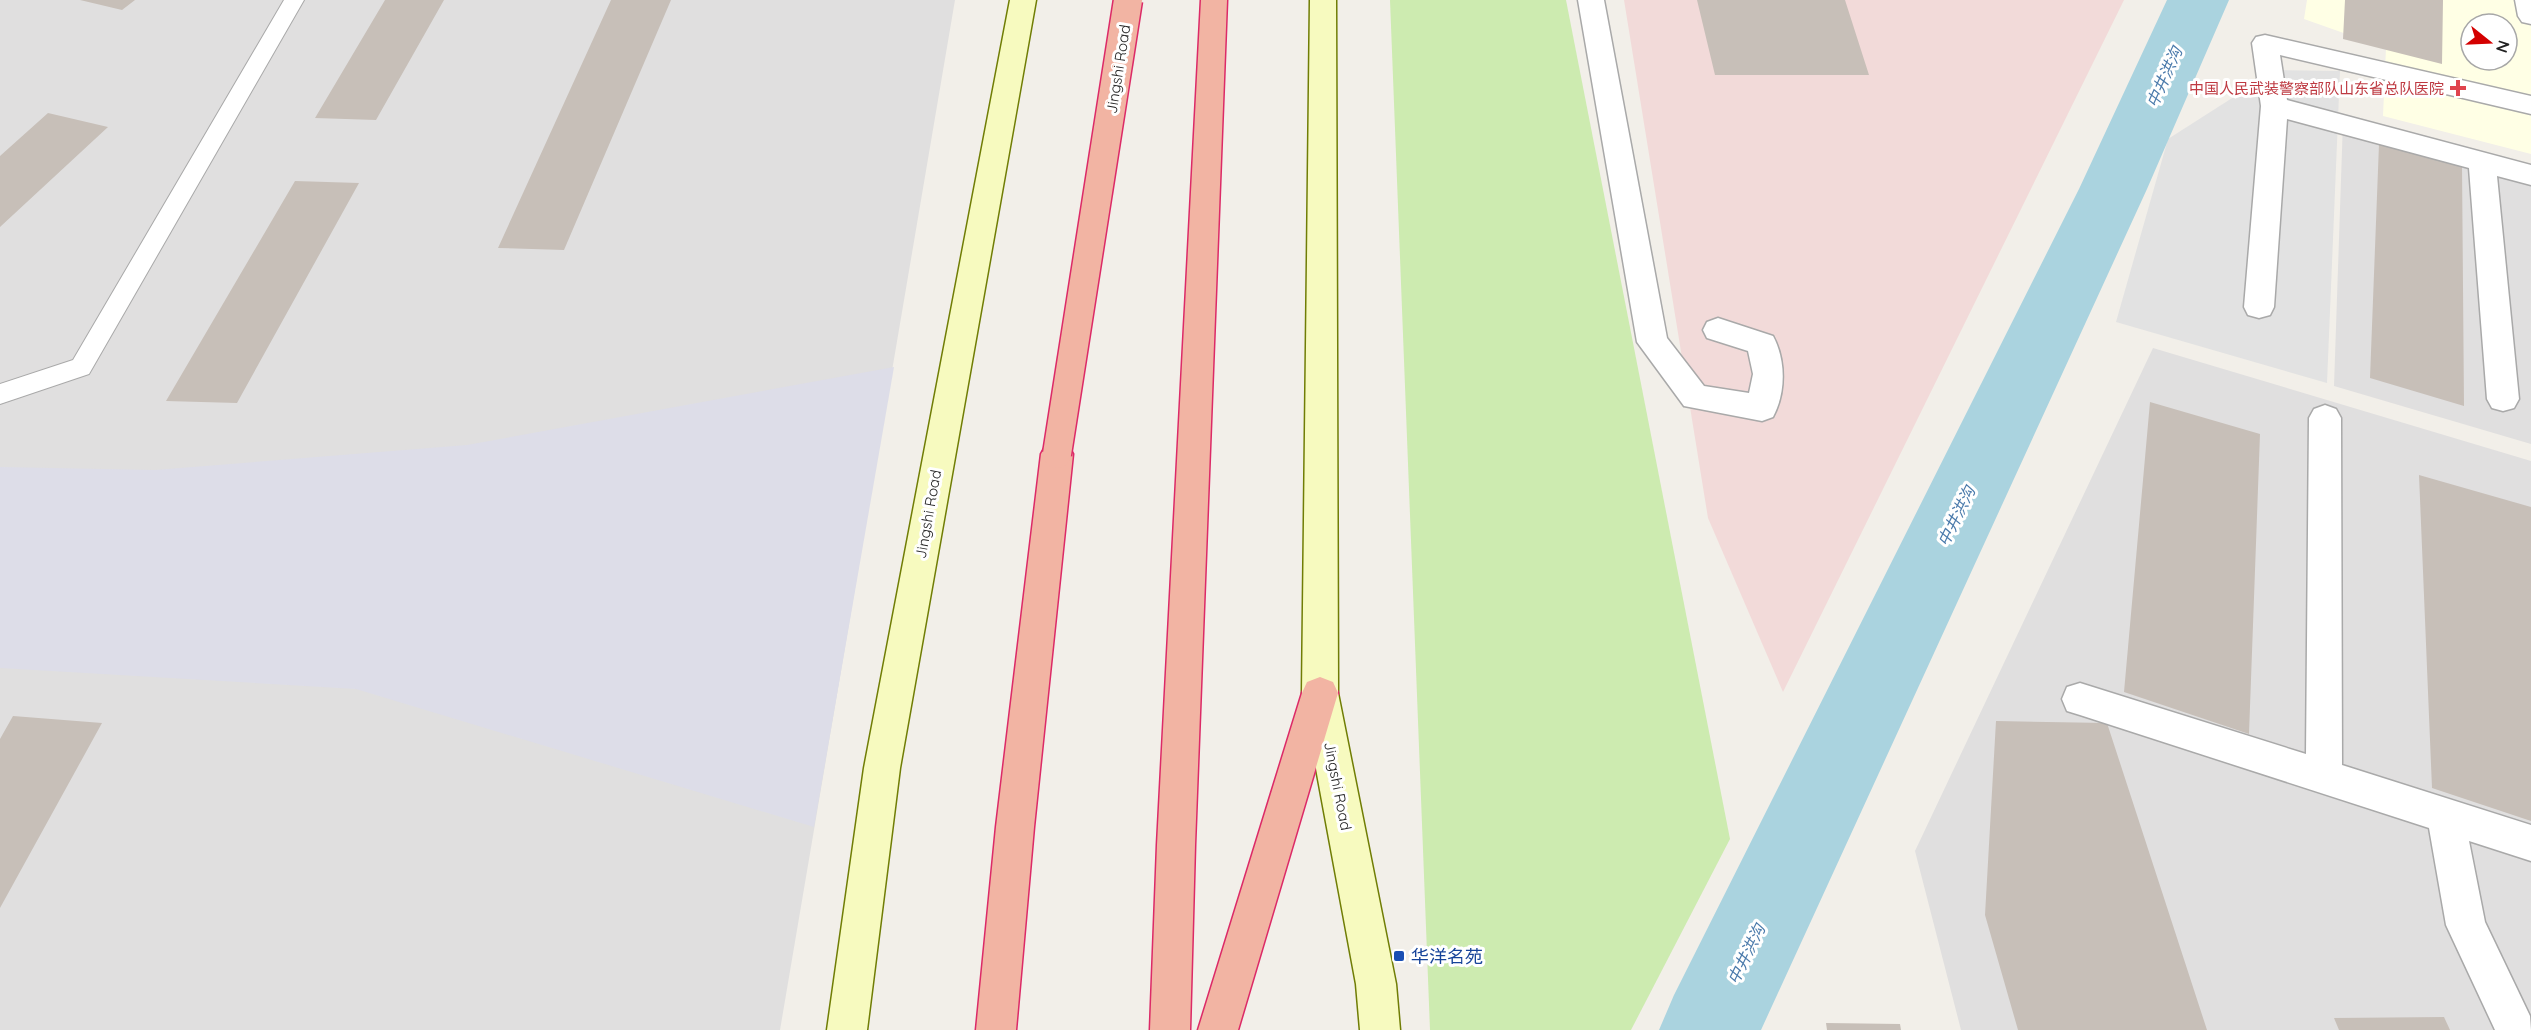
<svg xmlns="http://www.w3.org/2000/svg" width="2531" height="1030" font-family="Quicksand,'Noto Sans SC',sans-serif">
<style>
.residential{fill:#e0dfdf}
.commercial{fill:#f2dad9}
.education{fill:#ffffe5;fill-rule:evenodd}
.grass{fill:#cdebb0}
.parking{fill:#e2e2e2}
.plaza{fill:#dddde8}
.lines{fill:none;stroke-linecap:round;stroke-linejoin:round}
.river{fill:#aad3df;fill-rule:evenodd}
.building{fill:#c7bfb8}
.service-casing{stroke:#a9a9a9;stroke-width:2}
.minor-casing{stroke:#a9a9a9;stroke-width:3}
.secondary-casing{stroke:#707d05;stroke-width:3}
.trunk-casing{stroke:#dc2a67;stroke-width:3}
.service{fill:#fff;fill-rule:evenodd}
.minor{fill:#fff;fill-rule:evenodd}
.secondary{fill:#f7fabf;fill-rule:evenodd}
.trunk{fill:#f2b4a3;fill-rule:evenodd}
.trunk-bridge-casing{stroke:#dc2a67;stroke-width:31;stroke-linecap:butt}
.trunk-bridge{stroke:#f2b4a3;stroke-width:28}
.health-dot{fill:#e0444e;stroke:#fff;stroke-width:2}
.transit-dot{fill:#1a4fb4;stroke:#fff;stroke-width:2}
.labels{text-anchor:middle;dominant-baseline:central;stroke-width:6;stroke-linejoin:round;paint-order:stroke}
.street-label{font-size:15px;fill:#222;stroke:#fff}
.health-label{font-size:15px;fill:#be3a42;stroke:#fff;text-anchor:end}
.water-label{font-size:16px;font-style:italic;fill:#4a7aab;stroke:#fff}
.near-transit-label{font-size:18px;fill:#164399;stroke:#fff;text-anchor:start}
</style>
<rect width="100%" height="100%" fill="#f2efe9"/>
<path class="residential" d="M0,0H955L780,1030H0Z
M2343,121L2531,170V444L2334,386Z
M2153,348L2531,461V1030H1961L1915,851Z"/>
<path class="commercial" d="M1624,0H2124L1783,692L1708,518Z"/>
<path class="education" d="M2307,0H2531V154L2383,116L2386,48L2304,19ZM2471,24H2507V60H2471Z"/>
<path class="grass" d="M1390,0H1566L1730,839L1631,1030H1430Z"/>
<path class="parking" d="M2276,70L2340,71L2327,383L2116,322L2168,139Z"/>
<path class="plaza" d="M894,367L814,827L356,689L0,668V467L155,470L467,445Z"/>
<g class="lines">
<path class="river" d="M2167,0H2229L2147,189L1761,1030H1659L1674,995L2079,189Z"/>
</g>
<path class="building" d="M80,0H135L122,10Z
M385,0H444L376,120L315,118Z
M611,0H671L564,250L498,248Z
M1697,0H1845L1869,75H1715Z
M2345,0H2443L2442,64L2343,39Z
M48,113L108,127L0,227V156Z
M2379,144L2462,166L2464,406L2370,378Z
M295,181L359,183L237,403L166,401Z
M2150,402L2260,434L2249,734L2124,692Z
M2419,475L2531,507V821L2432,788Z
M13,716L102,723L0,908V739Z
M1996,721L2107,723L2207,1030H2018L1985,915Z
M2444,1017L2450,1030H2339L2334,1018Z
M1826,1023L1900,1024L1901,1030H1827Z"/>
<g class="lines">
<g class="service-casing">
<path id="service" d="M284,0H304L89,374L0,404V384L73,360Z"/>
</g>
<g class="minor-casing">
<path id="minor" d="M1578,0H1604L1667,338L1704,386L1749,393L1753,374L1748,351L1707,338L1703,330L1707,322L1718,318L1773,336C1786,360 1786,393 1773,417L1762,421L1684,406L1637,342Z
M2515,0H2531V24L2522,22L2518,16Z
M2265,35L2531,96V114L2280,55L2287,100L2531,165V185L2497,176L2519,399L2514,408L2503,411L2492,408L2487,399L2469,168L2287,119L2274,307L2270,315L2259,318L2248,315L2244,307L2261,106L2252,43L2256,37Z
M2325,405L2336,409L2341,418L2342,765L2531,825V861L2469,841L2485,922L2530,1016L2531,1030H2495L2446,925L2429,828L2080,715L2067,711L2062,699L2067,687L2080,683L2306,754L2309,418L2314,409Z"/>
</g>
<g class="secondary-casing">
<path id="secondary" d="M1010,0H1036L900,768L867,1030H827L864,768Z
M1310,0H1336L1338,693L1396,984L1400,1030H1360L1356,984L1302,693Z"/>
</g>
<g class="trunk-casing">
<path id="trunk" d="M1201,0H1227L1195,845L1190,1030H1150L1157,845Z
M1057,441L1068,445L1073,454L1034,827L1016,1030H976L996,827L1041,454L1046,445Z
M1320,677L1333,682L1338,693L1238,1030H1198L1302,693L1307,682Z"/>
</g>
<use href="#service" class="service"/>
<use href="#minor" class="minor"/>
<use href="#secondary" class="secondary"/>
<use href="#trunk" class="trunk"/>
<g class="trunk-bridge-casing">
<path id="trunk-bridge" d="M1057,454L1128,0"/>
</g>
<use href="#trunk-bridge" class="trunk-bridge"/>
</g>
<path class="health-dot" d="M2455 79h6v6h6v6h-6v6h-6v-6h-6v-6h6z"/>
<rect class="transit-dot" x="1393" y="950" width="12" height="12" rx="3"/>
<g class="labels">
<g class="street-label">
<text transform="translate(1118 69) rotate(-81)">Jingshi Road</text>
<text transform="translate(928 514) rotate(-80)">Jingshi Road</text>
<text transform="translate(1338 786) rotate(79)">Jingshi Road</text>
</g>
<g class="health-label">
<text x="2444" y="88">中国人民武装警察部队山东省总队医院</text>
</g>
<g class="water-label">
<text transform="translate(2164 77) rotate(-66)">中井洪沟</text>
<text transform="translate(1956 516) rotate(-64)">中井洪沟</text>
<text transform="translate(1746 954) rotate(-64)">中井洪沟</text>
</g>
<g class="near-transit-label">
<text x="1411" y="956">华洋名苑</text>
</g>
</g>
<g transform="translate(2489 42) rotate(108)"><circle r="28" fill="#ffffff" stroke="#a7a7a7" stroke-width="1.5"/>
<path d="M0-4.5L10 22L0 15L-10 22Z" fill="#d40000"/>
<text y="-9" font-size="16" font-weight="bold" text-anchor="middle" fill="#222222">N</text>
</g>
</svg>
